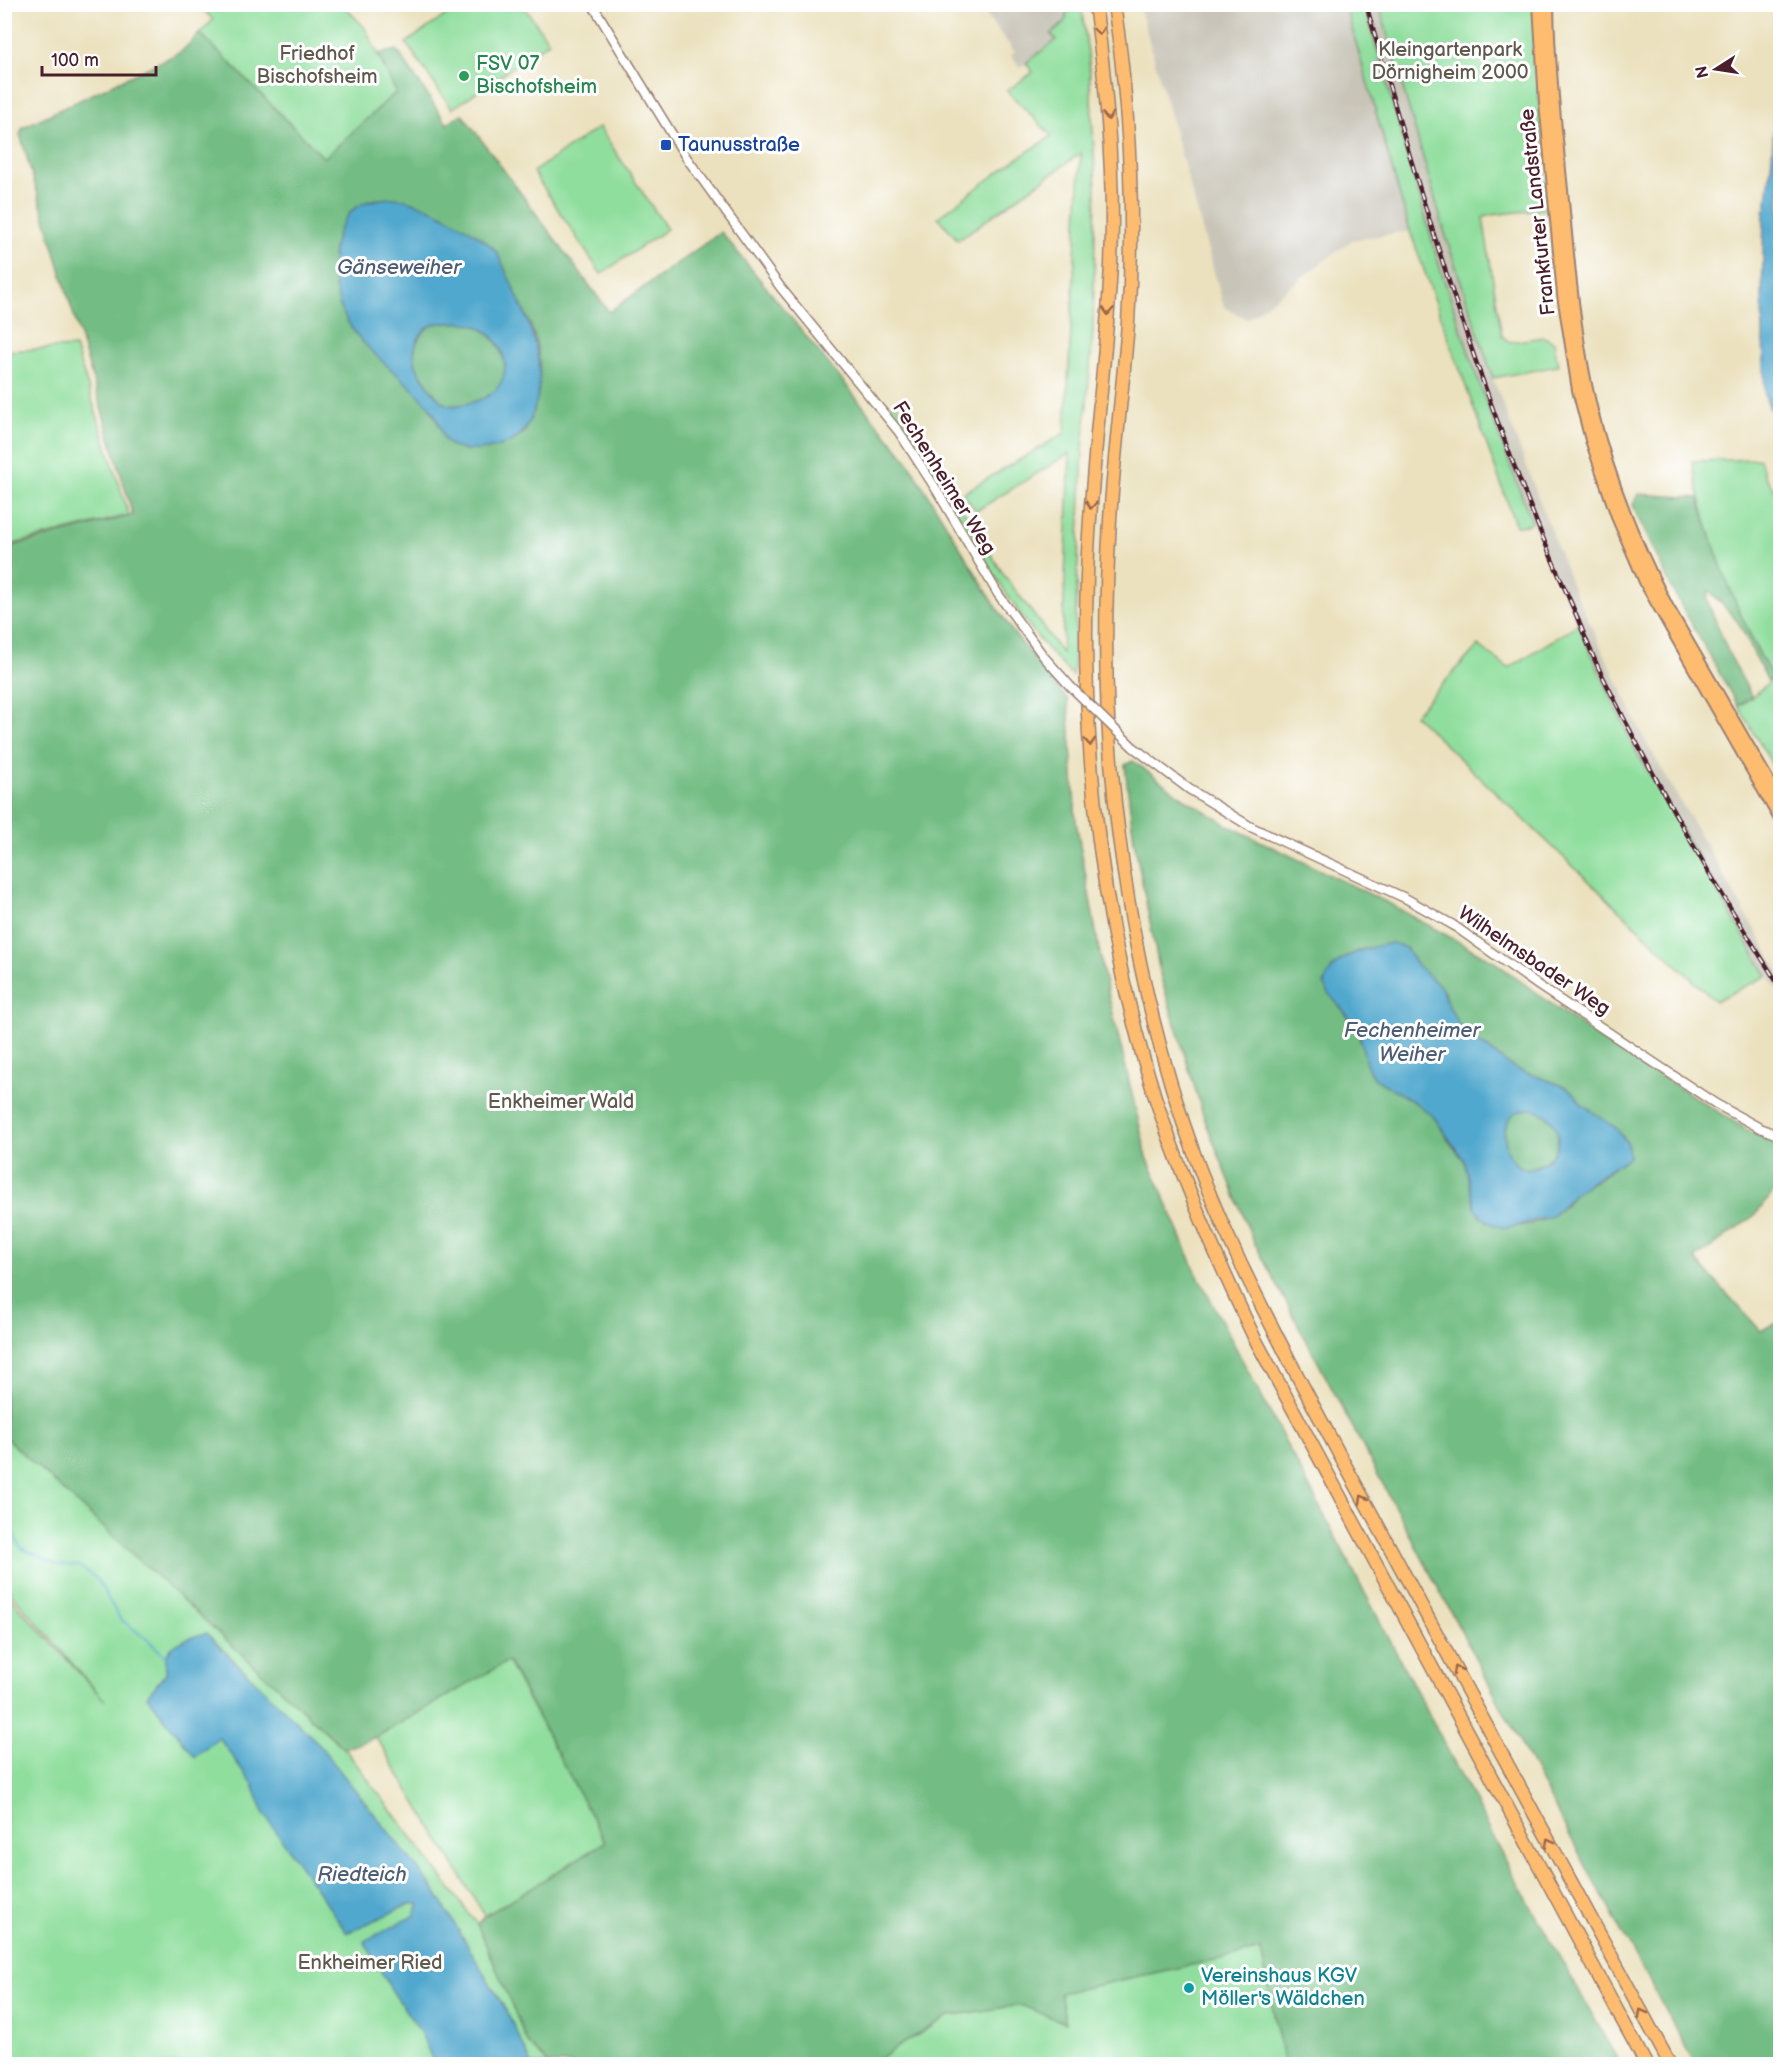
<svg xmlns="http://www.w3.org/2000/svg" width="1785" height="2069" font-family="'Balsamiq Sans',sans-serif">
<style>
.industrial{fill:#c8c4b8}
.green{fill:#8fde9d;stroke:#6c7e64;stroke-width:1.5}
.forest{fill:#73bd84;stroke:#5e6e58;stroke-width:1.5;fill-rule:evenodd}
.water{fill:#51a8ce;stroke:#4e647c;stroke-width:1.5;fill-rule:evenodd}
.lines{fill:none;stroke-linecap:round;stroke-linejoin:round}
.stream{stroke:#51a8ce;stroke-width:2}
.minor-casing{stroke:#9a8074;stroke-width:11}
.major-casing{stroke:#9a8074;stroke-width:14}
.highway-casing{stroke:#9a8074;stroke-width:15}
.minor{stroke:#fff;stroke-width:8}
.major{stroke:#fdbc70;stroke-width:10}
.highway{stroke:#fdbc70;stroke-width:12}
.rail-casing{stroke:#4a1f2b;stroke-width:4.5}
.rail{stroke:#fff;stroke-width:2;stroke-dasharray:7;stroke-linecap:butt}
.minor-bridge-casing{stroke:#9a8074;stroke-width:11;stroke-linecap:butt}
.minor-bridge{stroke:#fff;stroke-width:8}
.oneway{stroke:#9b664a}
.leisure-dot{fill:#2e9e5b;stroke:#fff;stroke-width:2}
.transit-dot{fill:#1a4fb4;stroke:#fff;stroke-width:2}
.culture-dot{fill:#0f9aa8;stroke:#fff;stroke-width:2}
.labels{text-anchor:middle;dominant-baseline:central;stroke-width:6;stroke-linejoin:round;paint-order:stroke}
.park-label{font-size:20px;fill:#5f584d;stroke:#fff}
.leisure-label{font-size:20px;fill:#27864d;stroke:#fff;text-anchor:start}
.transit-label{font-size:20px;fill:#164399;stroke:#fff;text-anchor:start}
.street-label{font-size:20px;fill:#4a1f2b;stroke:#fff}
.culture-label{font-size:20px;fill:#0d838f;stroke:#fff;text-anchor:start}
.water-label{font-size:21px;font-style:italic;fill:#4d5d74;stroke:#fff}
</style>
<rect width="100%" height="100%" fill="#fff"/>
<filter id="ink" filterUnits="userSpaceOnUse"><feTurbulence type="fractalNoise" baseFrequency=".0167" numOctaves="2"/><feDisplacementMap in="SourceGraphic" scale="12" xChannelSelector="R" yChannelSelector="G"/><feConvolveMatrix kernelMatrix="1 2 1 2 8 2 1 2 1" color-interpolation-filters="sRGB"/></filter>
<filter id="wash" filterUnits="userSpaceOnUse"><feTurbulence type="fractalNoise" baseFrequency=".008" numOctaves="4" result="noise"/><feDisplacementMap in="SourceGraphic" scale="24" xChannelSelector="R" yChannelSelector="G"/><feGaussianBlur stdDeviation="1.35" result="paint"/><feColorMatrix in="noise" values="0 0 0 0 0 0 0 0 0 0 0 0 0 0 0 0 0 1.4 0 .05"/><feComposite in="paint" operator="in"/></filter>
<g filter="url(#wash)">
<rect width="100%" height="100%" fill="#ebe1be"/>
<path class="industrial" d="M981,4L1065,5L1068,15L1065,23L1051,33L1056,40L1020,67L1011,56L1015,52L979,6Z
M1139,5H1345L1410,231L1352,240L1247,319L1224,307Z
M1364,5H1379L1403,90L1469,309L1493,378L1572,586L1646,742L1780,973V996L1634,748L1540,542L1484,397L1440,268Z"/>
<path class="green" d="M462,4L523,5L549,42L452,109L406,43Z
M199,5H343L365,28L396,92L324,159L200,33L213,20Z
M1066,5H1081L1089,61L1096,189L1093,331L1083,450L1073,676C1018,624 983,554 943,489C926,461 906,434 887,406L896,404L1004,575L1062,653L1070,453L976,511L963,493L1065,433L1081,153L958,240L938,217L1012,162L1052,136L1007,91L1033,72L1026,63L1056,40L1051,34C1063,24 1069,22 1066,5Z
M1345,5H1364L1440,268L1484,397L1532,522L1528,525L1516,526L1410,231Z
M1379,5H1533L1547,209L1490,215L1483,218L1502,336L1510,342L1544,337L1554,342L1558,366L1493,378L1446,237Z
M599,127L667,229L601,274L533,172Z
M75,347L129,515L5,546V351Z
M1760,459L1765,476L1777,494L1780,521V778L1738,706L1752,697L1773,679C1735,611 1706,537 1692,461Z
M1578,624L1634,748L1767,976L1715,1001L1414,715L1478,646L1509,668Z
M4,1394L308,1716L345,1749L477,1924L532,2047L549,2064H5V1592L105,1701L5,1586Z
M507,1661L606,1842L485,1916L376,1737Z
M1261,1950L1284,2064H865L875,2061L948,2016L1020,2004L1065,2023L1059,1993Z"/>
<path class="forest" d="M200,33L324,158L396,92L378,54L397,50L447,124L462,114L609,312L721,232L907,460L990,597L1012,631L1068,700L1076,822L1104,976L1147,1157L1197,1274L1515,1878L1620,2064H1284L1261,1950L1060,1993L1066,2023L1020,2005L948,2016L875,2061L865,2064H549L528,2043L477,1924L485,1916L605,1842L508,1661L376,1737L345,1749L5,1437L4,548L133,515L20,134L23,127L181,52ZM377,199L492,246C501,258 506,273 512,287C519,302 527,315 532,329C545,366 541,399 524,433L466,450L450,445L427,403L361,338L340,307L334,266V247L351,211L368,201Z
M438,323C452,323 466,320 479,327C503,339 519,382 487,397C476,402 460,408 447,405C438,402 417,371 415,362C411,346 422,326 438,323Z
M1638,494L1699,498C1717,561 1741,622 1773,679L1768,681L1738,622L1709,590L1707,600L1729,654L1752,697L1738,706L1673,591L1633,505Z
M1133,761L1185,799L1231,827L1390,904L1493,961L1594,1035L1752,1133L1780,1142V1184L1755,1215L1695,1259L1761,1331L1780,1320V2064H1695L1595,1883L1253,1240L1204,1118L1161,978L1134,841L1125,765ZM1367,948H1406L1415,963L1444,992L1446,1001L1465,1036L1488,1048L1507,1064L1521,1071L1566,1087L1574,1093L1581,1104L1616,1128L1628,1144C1623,1152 1618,1161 1612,1168C1603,1178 1589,1184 1577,1191C1570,1197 1566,1206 1558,1211C1537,1226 1499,1235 1480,1215L1464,1160L1450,1143L1434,1117L1416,1103L1374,1078L1370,1073L1357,1030L1341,1007V962L1358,951Z
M1532,1109C1551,1114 1564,1131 1555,1151C1552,1158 1545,1162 1538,1165C1533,1168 1526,1170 1520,1167C1507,1160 1500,1133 1508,1121C1513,1111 1522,1110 1532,1109Z"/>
<path class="water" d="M1780,24V420L1771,411L1765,396L1762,301L1764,210H1766L1772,157Z
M392,198C420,199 482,233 498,254C520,305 556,362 531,418C525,431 518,441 503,445C488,450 464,454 450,445C441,439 442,429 438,421C435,414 430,407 425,402C402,375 368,354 349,324C331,294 324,240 351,212C361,201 378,199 392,198ZM438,323C452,323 466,320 479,327C511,343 516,387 479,400C470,403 457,407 448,405C438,402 417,372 415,362C411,346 422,326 438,323Z
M1392,943L1406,948L1415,963L1441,987L1446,1001L1465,1036L1488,1048L1507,1064L1521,1071L1566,1087L1574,1093L1581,1104L1616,1128L1628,1144L1629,1157L1576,1192L1552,1216L1512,1227L1504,1228L1494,1225L1483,1218L1475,1208L1464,1160L1434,1117L1416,1103L1374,1078C1362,1064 1365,1047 1357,1030C1349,1013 1332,1002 1324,985C1331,955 1367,948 1392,943ZM1532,1109C1551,1114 1564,1131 1555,1151C1552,1158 1545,1162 1538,1166C1532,1168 1526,1170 1520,1167C1507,1160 1500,1133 1508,1121C1513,1111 1522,1110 1532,1109Z
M206,1633L317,1742L434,1889L507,2012L532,2064H434L421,2033L391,1989L364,1941L414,1916L419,1904H410L347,1933L264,1814L253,1785L219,1738L195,1757L147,1696L166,1673C166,1669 165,1663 166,1658C168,1643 194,1636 206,1633Z"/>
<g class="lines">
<path class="stream" d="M4,1517L21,1548L58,1565L79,1566L97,1579L120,1619L147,1639L166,1657"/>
</g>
</g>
<g filter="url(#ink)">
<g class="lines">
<g class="minor-casing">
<path id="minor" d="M592,4L686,157L781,288L899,432L936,489L998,594L1044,657L1070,686
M1133,747L1189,789L1251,827L1405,898L1453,925L1539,986L1716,1104L1760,1128L1780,1136"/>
</g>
<g class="major-casing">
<path id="major" d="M1539,4L1545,102L1563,295L1578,390L1591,440L1618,519L1646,584L1780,819
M1548,4C1549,67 1556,129 1562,190C1569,263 1574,336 1591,407C1608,476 1634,542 1667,606L1780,801"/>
</g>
<g class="highway-casing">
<path id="highway" d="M1095,4C1107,90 1115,177 1111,264C1106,368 1090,472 1087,577C1081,751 1102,931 1155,1097C1182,1180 1217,1259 1254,1337L1646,2064
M1114,4C1130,110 1135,216 1128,323C1123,388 1114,454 1110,520C1105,603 1104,690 1112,773C1124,904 1150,1034 1196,1159C1220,1224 1251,1286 1283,1348C1323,1426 1366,1503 1408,1581C1496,1742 1583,1903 1670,2064"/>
</g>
<use href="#minor" class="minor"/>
<use href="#major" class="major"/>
<use href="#highway" class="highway"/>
<g class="rail-casing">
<path id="rail" d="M1366,4C1423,208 1485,411 1572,605C1581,626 1589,648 1599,669C1652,777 1715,887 1780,987"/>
</g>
<use href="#rail" class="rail"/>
<g class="minor-bridge-casing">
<path id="minor-bridge" d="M1070,686L1133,747"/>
</g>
<use href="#minor-bridge" class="minor-bridge"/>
</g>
<defs><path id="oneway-chevron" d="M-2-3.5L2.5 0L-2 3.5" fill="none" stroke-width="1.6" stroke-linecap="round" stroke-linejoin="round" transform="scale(1.5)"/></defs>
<g class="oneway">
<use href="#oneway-chevron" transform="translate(1099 31) rotate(82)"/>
<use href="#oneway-chevron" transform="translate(1108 116) rotate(86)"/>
<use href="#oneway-chevron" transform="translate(1108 311) rotate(93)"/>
<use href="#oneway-chevron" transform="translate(1091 505) rotate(95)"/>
<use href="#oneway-chevron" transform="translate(1090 742) rotate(86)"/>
<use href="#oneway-chevron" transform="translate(1363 1499) rotate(-119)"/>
<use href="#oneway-chevron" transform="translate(1457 1670) rotate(-118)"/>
<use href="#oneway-chevron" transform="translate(1549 1842) rotate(-118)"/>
<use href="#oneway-chevron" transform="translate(1642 2013) rotate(-118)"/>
</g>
</g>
<circle class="leisure-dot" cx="464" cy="76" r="6"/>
<rect class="transit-dot" x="660" y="139" width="12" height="12" rx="3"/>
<circle class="culture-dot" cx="1189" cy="1988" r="6"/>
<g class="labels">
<g class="park-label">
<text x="1450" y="50">Kleingartenpark<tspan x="1450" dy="23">Dörnigheim 2000</tspan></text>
<text x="317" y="54">Friedhof<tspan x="317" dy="23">Bischofsheim</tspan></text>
<text x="561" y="1102">Enkheimer Wald</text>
<text x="370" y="1963">Enkheimer Ried</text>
</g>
<g class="leisure-label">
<text x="476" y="64">FSV 07<tspan x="476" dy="23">Bischofsheim</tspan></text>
</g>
<g class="transit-label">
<text x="678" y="145">Taunusstraße</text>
</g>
<g class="street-label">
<text transform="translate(1538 212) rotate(-96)">Frankfurter Landstraße</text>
<text transform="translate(944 478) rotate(58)">Fechenheimer Weg</text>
<text transform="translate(1534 961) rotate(34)">Wilhelmsbader Weg</text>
</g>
<g class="culture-label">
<text x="1201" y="1976">Vereinshaus KGV<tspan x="1201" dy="23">Möller's Wäldchen</tspan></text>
</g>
<g class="water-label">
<text x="399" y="267">Gänseweiher</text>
<text x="1412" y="1030">Fechenheimer<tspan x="1412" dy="24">Weiher</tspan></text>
<text x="362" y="1874">Riedteich</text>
</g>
</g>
<rect width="1785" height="2069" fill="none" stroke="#fff" stroke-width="24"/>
<g transform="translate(1716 69) rotate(258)" stroke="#ffffff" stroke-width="4.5" paint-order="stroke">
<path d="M0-4.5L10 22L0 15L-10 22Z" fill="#4a1f2b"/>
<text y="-9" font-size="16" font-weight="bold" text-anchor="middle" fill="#4a1f2b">N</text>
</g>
<path d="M42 66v9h114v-9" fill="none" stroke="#4a1f2b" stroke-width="3"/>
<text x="51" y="66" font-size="18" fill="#4a1f2b" stroke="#ffffff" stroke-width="4.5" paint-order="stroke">100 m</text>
</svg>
